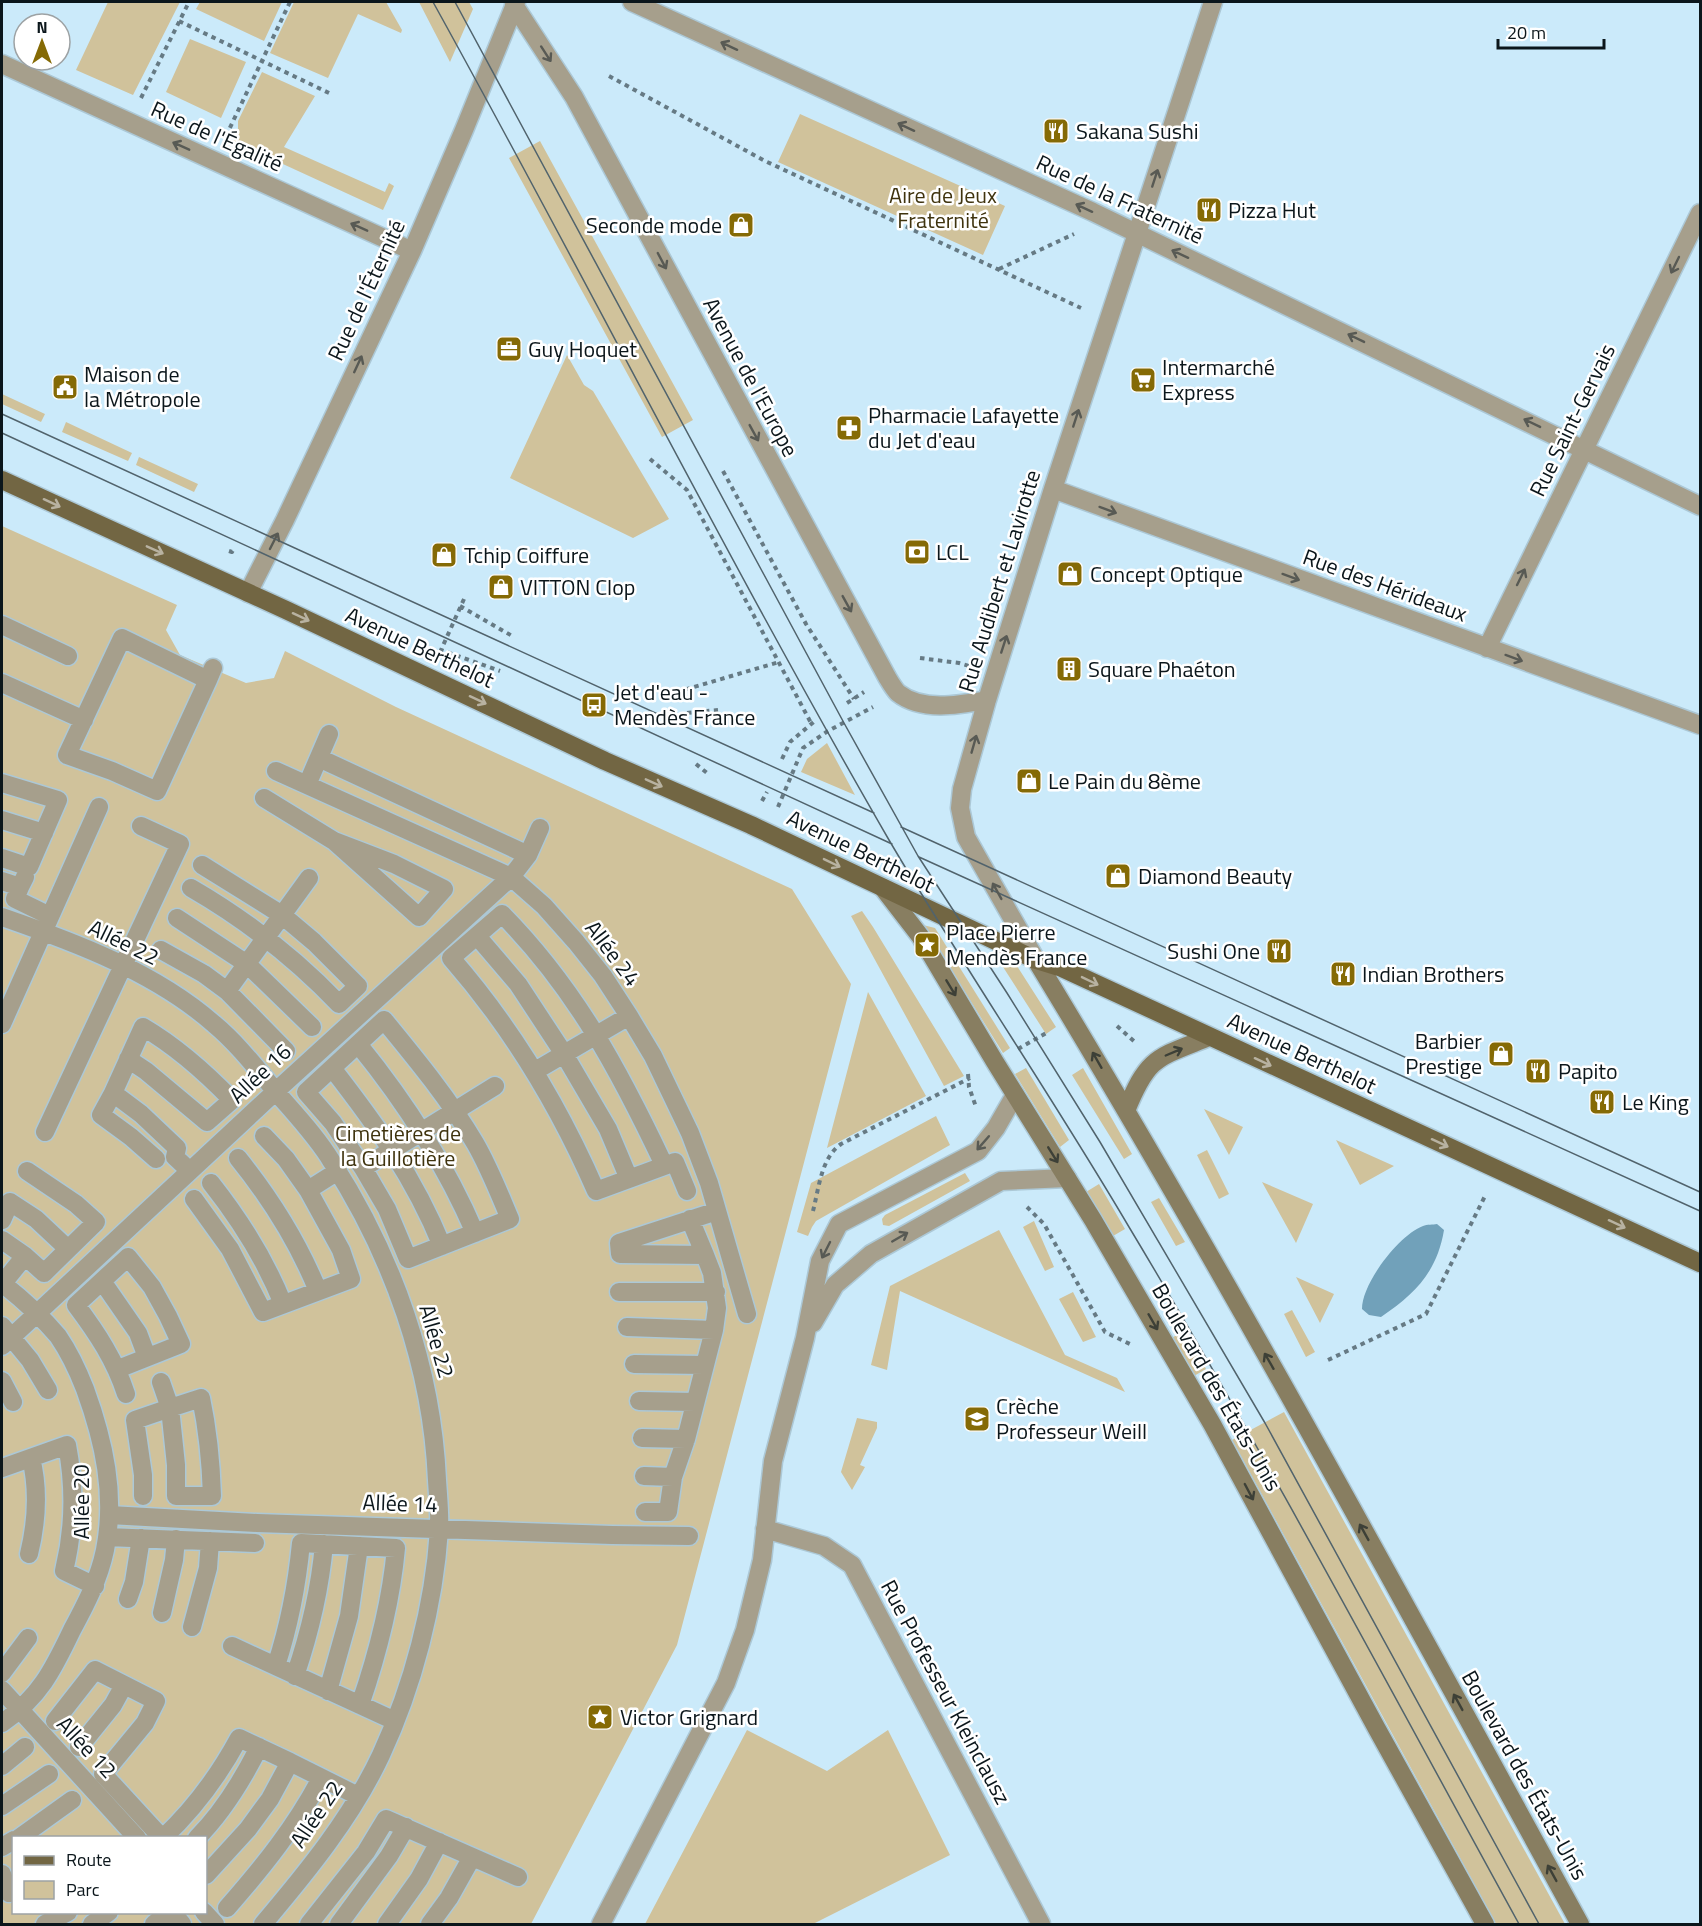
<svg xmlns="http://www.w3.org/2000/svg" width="1702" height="1926" font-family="'Titillium Web',sans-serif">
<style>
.green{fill:#d0c29b;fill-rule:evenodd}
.water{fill:#71a1ba}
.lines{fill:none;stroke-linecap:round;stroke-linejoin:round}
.lane-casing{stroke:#acc8d6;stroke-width:21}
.street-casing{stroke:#acc8d6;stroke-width:21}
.secondary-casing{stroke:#acc8d6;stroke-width:21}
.primary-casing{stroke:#acc8d6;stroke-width:21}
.path{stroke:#667a84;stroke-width:4;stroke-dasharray:4.5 4.5;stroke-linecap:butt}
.lane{stroke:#a69f8c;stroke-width:18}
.street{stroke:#a69f8c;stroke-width:18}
.secondary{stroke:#887e61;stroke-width:18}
.primary{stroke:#726643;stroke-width:18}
.tram{stroke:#51636c;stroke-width:1.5}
.oneway{stroke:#585a54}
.oneway2{stroke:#b8b2a1}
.oneway3{stroke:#3d4037}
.labels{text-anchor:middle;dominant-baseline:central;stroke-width:5;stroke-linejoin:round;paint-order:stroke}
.poi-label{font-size:22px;fill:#0b161b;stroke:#fff;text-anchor:start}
.street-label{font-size:22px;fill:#0b161b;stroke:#fff}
.park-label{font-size:22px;fill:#3f330e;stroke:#fff}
</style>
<rect width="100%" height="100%" fill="#cbeafa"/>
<path class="green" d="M108,2H180L133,95L76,70Z
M200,2H282L264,41L196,9Z
M294,2H386L402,30L401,33L358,14L328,78L270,53Z
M419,2H469L473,9L450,62Z
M190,39L246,62L221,118L166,92Z
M262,72L315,96L284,147L385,192L389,183L394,186L383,210L233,141L238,134V121Z
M800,114L1005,206L983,255L778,162Z
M540,141L693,420L662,437L509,158Z
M567,355L584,385L593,391L669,519L633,538L510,478Z
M2,394L45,414L41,422L2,404Z
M66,422L132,453L128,461L62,432Z
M139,457L198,484L194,492L136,465Z
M2,526L177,605L166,630L180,655L246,683L274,678L285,651L396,707L792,889L851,984L677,1645L531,1924H2ZM14,1838H206V1912H14Z
M827,743L855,795L801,772L807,759Z
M862,911L873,927L964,1076L944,1086L851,916Z
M923,925L935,928L1010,1048L1003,1053Z
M996,956L1017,966L1056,1027L1046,1034Z
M868,992L926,1096L827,1148Z
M1026,1068L1069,1140L1060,1147L1015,1074Z
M1083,1068L1132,1154L1124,1159L1072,1075Z
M1204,1109L1243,1127L1229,1155Z
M936,1116L950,1145L816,1221L812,1227L808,1236L797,1232L811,1183Z
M1336,1140L1394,1166L1360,1185Z
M1207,1150L1229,1194L1219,1199L1197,1155Z
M965,1173L970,1181L889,1226L883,1225L882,1219L885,1215Z
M1262,1182L1313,1204L1296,1243Z
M1099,1184L1125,1229L1113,1236L1086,1192Z
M1159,1198L1185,1242L1176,1246L1151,1202Z
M1034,1221L1054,1267L1045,1271L1023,1227Z
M999,1230L1065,1355L1117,1378L1125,1392L900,1291L887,1370L871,1365L890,1286Z
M1296,1277L1334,1294L1320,1323Z
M1073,1292L1096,1337L1083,1342L1059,1299Z
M1292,1310L1315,1352L1306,1357L1284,1314Z
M1186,1331L1206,1369L1194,1376L1171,1338Z
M1284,1412L1565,1924H1496L1232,1440Z
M857,1418L877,1422V1428L860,1465L865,1467L852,1490L841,1472Z
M747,1730L827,1771L888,1730L950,1855L813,1924H645Z"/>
<path class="water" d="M1437,1224L1444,1230C1437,1272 1415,1294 1381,1317L1369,1315L1362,1309C1362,1283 1399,1235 1423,1226C1427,1224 1433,1225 1437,1224Z"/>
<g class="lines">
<g class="lane-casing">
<path id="lane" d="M2,625L68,656
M208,680L122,638L67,755L112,771L157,791L208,680L213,668
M2,683L84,720
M319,758L528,855
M276,771L511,877L544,906L576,942L603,976L629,1016L653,1056L690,1133L709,1183L747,1314
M2,783L58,800L29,867L2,858
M307,785L329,734
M264,798L334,841L394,864L444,889L419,917L334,841
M2,820L44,833
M2,881L20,887L25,877
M20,887L15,899L50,916
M191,888C248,921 294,957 339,1004L358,986L314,942L282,915L202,865
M2,917C74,942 155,972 214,1024C238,1044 257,1069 277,1093C296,1115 317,1137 332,1162C393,1257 432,1367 437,1480C438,1497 440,1514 439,1530C434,1606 413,1686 381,1755C352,1817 307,1872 263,1924
M177,918L247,964L312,1027
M477,936L518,984L564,1054L608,1129L629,1179
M161,950L204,974L227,991L309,878
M227,991L286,1051
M2,1024L99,807
M358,1044C406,1103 445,1163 475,1233
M128,1059L146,1071L207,1122L232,1100C205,1072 177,1047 143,1027L113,1093L141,1114L177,1148L175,1157L190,1171
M332,1068C377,1126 414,1177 442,1246
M535,1071L629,1016
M113,1093L101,1115L131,1137L156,1159
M45,1132L180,844L141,826
M264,1136L286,1159L308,1190
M238,1158C271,1199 298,1242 318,1291
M664,1165C620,1072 576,989 502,914L451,958C512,1028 559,1106 596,1191L675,1162L687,1191
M363,1168L387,1209L408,1259L510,1219C499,1193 489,1167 475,1143C449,1099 416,1059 384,1020L306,1092L333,1123L363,1168C407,1141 451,1113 495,1086
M211,1183C241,1221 265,1259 283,1304
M194,1199L230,1249L263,1312L351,1279L341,1250L308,1190L338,1171
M690,1219L705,1255L620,1254L619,1243L717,1211
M2,1220L10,1202L36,1219L68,1249
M2,1240L25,1256L44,1273L96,1222L76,1204L27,1171
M102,1281L138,1333L147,1357
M2,1283C21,1298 42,1317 58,1336C69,1352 78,1371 85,1389C104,1441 116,1495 105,1550C99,1579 86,1604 72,1630C53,1670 39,1698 2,1723
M3,1283L25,1256
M619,1292H716
M2,1326L30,1360L48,1390
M627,1327L714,1330
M2,1346L276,1091L511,877L528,855L540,828
M634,1364L704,1365
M118,1369L181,1344L168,1316L152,1287L128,1257L76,1305C97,1333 115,1360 126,1394
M2,1381L13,1402
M639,1401L695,1402
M642,1438L686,1439
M2,1467V1468L67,1445C75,1487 74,1530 64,1571L95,1586
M644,1476L673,1477
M143,1496V1475L135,1420L170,1408L176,1465V1496H212C211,1463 208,1431 201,1398L170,1408L161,1382
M645,1512H668L673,1477L686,1439L714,1330L717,1308L712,1273L705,1255
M109,1515L257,1523L612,1535L689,1536
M107,1537L255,1543
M29,1554C37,1521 39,1490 31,1458
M128,1599L134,1582L141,1538
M162,1613L174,1560L176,1539
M192,1627L208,1568L210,1541
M232,1646L395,1721
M276,1666C289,1626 297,1585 301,1543L396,1548C391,1603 378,1653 360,1705
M2,1673L28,1638
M295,1676C310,1632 320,1590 324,1544
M2,1690L137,1838
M328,1691L349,1616L359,1546
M55,1721L95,1670L156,1701L145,1723L103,1774L162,1838
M79,1747L113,1705L124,1685
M290,1762L358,1796
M2,1766L25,1747
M2,1806L49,1774
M19,1838L72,1800
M163,1838C194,1809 219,1775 239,1738L290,1762L270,1799L248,1829L206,1875
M197,1838C223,1812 243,1779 259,1747
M2,1847L14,1840
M2,1874L9,1893
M227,1908C263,1867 296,1826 321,1778
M172,1912L182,1924
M204,1912L215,1924
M45,1924L68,1912
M92,1924L109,1912
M154,1924L169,1912
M309,1924L366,1852L386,1819L518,1877
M339,1924L389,1856L406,1827
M387,1924L419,1879L439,1842
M430,1924L449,1898L472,1857"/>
</g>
<g class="street-casing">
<path id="street" d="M632,2L1093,212L1700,506
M514,5L574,97L887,677C890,682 894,689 898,693C922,712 959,705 987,700
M2,64L412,251
M1053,489L1700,725
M248,593L285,520L412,251L464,130L516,2
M1487,648L1700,213
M1036,960L966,837L960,808L962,789L987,700L1053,489L1213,2
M813,1323L835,1285L871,1254L1001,1181L1067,1178
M765,1529L824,1546L852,1565L1041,1924
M601,1924L726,1683L745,1630L762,1560L773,1461L805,1338L820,1261L839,1224L978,1151L996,1128L1015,1095"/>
</g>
<g class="secondary-casing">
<path id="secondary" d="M883,888L920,936L995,1062L1093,1220L1212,1424L1377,1729L1485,1924
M1036,960C1228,1276 1403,1601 1580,1924
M1126,1111C1148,1056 1157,1058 1209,1037"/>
</g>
<g class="primary-casing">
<path id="primary" d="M2,480L286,610L605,761L751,825L1036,960L1062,968L1700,1263"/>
</g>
<path class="path" d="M179,21L329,93
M609,76L765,161L1081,308
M141,98L189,2
M226,136L290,2
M999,269L1074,234
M650,459L687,490L811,723
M723,471L806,624L854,699
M229,551L232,552L234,548
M464,599L441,650L500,671
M460,606L514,637
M920,658L959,663L969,666
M677,692L779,662
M847,703L864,692
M687,713L718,710
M782,759L790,742L816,720
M696,764L707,773
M762,801L767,792
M778,807L803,748L828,731L873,707
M1117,1026L1136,1043
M1018,1049L1048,1032
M968,1074L969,1087L976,1107
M1027,1207L1044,1224L1105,1332L1132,1345
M813,1211C819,1188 821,1158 841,1144L970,1078
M1328,1360L1426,1314L1486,1194"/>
<use href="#lane" class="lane"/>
<use href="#street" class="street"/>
<use href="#secondary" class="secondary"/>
<use href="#primary" class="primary"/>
<path class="tram" d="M433,2C587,280 730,565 889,840C966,971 1052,1096 1129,1227C1266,1455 1391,1691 1519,1924
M455,2L844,723L918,856L1007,993L1100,1142L1265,1423L1539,1924
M2,414L874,813
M2,433L892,844
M901,827L1700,1192
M919,857L1700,1211"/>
</g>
<defs><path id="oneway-shaft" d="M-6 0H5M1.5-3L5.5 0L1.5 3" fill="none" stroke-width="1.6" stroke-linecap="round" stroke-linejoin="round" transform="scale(1.5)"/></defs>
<g class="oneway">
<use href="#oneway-shaft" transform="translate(729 46) rotate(-155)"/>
<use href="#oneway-shaft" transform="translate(546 54) rotate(57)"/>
<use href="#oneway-shaft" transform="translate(906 127) rotate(-155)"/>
<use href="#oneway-shaft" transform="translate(181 146) rotate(-156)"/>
<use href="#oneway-shaft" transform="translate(1155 178) rotate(-72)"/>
<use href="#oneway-shaft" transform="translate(1084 208) rotate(-155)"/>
<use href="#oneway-shaft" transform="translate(359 227) rotate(-156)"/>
<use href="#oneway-shaft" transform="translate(1180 254) rotate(-155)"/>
<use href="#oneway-shaft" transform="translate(662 261) rotate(62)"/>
<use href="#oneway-shaft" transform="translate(1675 265) rotate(116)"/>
<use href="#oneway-shaft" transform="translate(1356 338) rotate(-154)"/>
<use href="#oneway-shaft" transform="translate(358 364) rotate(-65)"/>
<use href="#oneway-shaft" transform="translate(1076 418) rotate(-72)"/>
<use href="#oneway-shaft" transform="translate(1532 423) rotate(-154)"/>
<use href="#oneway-shaft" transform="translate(754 433) rotate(61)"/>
<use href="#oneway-shaft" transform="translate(1108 510) rotate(20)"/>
<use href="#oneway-shaft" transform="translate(274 541) rotate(-63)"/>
<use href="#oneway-shaft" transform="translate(1291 577) rotate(20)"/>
<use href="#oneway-shaft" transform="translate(1521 577) rotate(-64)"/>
<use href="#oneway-shaft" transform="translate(847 604) rotate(61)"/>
<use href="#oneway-shaft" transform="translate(1004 644) rotate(-72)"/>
<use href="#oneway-shaft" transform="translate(1514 658) rotate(20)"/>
<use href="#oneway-shaft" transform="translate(974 744) rotate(-74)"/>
<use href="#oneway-shaft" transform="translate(997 891) rotate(-119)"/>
<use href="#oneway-shaft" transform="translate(983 1143) rotate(131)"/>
<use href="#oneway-shaft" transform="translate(900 1237) rotate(-30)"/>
<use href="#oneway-shaft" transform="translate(826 1250) rotate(117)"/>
</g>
<g class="oneway2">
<use href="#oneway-shaft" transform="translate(52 503) rotate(25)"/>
<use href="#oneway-shaft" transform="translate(155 550) rotate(24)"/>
<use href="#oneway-shaft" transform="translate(301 617) rotate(25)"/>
<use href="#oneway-shaft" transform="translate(478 700) rotate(25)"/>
<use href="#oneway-shaft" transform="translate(654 783) rotate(24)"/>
<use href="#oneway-shaft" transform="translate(832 863) rotate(26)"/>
<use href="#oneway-shaft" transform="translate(1090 981) rotate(26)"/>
<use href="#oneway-shaft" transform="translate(1263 1062) rotate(25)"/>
<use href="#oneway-shaft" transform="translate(1440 1143) rotate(25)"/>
<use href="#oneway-shaft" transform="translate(1617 1224) rotate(25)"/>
</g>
<g class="oneway3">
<use href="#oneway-shaft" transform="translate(951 988) rotate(59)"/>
<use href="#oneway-shaft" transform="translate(1174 1052) rotate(-23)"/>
<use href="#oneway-shaft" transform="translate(1097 1060) rotate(-120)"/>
<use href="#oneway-shaft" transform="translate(1053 1155) rotate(58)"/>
<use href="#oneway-shaft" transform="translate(1153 1322) rotate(60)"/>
<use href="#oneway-shaft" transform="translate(1269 1361) rotate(-120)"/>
<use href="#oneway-shaft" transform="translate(1249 1492) rotate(62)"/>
<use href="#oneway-shaft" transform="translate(1364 1532) rotate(-119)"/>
<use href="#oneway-shaft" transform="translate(1458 1702) rotate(-119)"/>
<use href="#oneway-shaft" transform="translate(1552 1873) rotate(-119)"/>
</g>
<defs>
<g id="restaurant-square" transform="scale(1.35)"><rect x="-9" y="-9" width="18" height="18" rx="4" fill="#856a05" stroke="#fff"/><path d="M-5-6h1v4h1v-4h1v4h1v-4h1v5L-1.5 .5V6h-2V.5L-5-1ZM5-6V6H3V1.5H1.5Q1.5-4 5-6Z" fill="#fff"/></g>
<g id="shop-square" transform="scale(1.35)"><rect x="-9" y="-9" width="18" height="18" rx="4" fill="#856a05" stroke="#fff"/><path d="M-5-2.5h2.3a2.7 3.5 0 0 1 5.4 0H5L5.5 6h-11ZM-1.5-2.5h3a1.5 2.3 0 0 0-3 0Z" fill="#fff"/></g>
<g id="office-square" transform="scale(1.35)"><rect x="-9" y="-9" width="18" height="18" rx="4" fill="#856a05" stroke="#fff"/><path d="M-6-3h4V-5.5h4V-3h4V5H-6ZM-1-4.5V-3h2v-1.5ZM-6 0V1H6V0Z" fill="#fff"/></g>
<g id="supermarket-square" transform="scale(1.35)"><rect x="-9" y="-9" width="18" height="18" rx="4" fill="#856a05" stroke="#fff"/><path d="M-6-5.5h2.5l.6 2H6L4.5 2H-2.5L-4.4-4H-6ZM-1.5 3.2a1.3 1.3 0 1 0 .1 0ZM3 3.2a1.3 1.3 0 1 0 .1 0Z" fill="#fff"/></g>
<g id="civic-square" transform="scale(1.35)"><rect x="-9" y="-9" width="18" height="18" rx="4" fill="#856a05" stroke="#fff"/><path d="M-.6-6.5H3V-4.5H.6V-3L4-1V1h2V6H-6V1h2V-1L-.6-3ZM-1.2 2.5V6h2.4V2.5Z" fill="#fff"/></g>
<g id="pharmacy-square" transform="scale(1.35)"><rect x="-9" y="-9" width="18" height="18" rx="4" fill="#856a05" stroke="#fff"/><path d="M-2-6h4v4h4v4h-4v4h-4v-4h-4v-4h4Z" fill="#fff"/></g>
<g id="bank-square" transform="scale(1.35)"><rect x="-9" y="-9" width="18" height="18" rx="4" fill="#856a05" stroke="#fff"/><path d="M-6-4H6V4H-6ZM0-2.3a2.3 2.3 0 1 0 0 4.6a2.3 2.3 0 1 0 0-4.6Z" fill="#fff"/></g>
<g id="building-square" transform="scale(1.35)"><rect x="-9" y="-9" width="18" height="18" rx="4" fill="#856a05" stroke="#fff"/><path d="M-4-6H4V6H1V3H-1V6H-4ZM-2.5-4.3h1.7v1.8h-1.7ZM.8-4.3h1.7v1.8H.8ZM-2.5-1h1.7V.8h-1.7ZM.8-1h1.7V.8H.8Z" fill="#fff"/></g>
<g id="bus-square" transform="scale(1.35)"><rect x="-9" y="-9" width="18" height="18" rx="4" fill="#856a05" stroke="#fff"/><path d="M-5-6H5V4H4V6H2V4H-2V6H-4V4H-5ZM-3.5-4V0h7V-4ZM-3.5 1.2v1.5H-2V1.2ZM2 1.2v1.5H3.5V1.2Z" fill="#fff"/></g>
<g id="sight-square" transform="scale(1.35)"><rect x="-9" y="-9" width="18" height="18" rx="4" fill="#856a05" stroke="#fff"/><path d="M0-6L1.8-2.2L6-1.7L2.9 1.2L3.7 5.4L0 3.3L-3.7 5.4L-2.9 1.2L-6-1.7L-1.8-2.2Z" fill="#fff"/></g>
<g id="school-square" transform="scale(1.35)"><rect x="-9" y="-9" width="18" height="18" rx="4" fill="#856a05" stroke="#fff"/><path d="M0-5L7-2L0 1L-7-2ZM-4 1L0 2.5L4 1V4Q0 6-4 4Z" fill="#fff"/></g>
</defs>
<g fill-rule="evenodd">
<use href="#restaurant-square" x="1056" y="131"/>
<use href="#restaurant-square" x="1209" y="210"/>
<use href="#shop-square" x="741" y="225"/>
<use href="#office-square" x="509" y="349"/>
<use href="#supermarket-square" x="1143" y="380"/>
<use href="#civic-square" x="65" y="387"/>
<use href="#pharmacy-square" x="849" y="428"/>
<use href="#bank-square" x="917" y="552"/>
<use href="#shop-square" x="444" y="555"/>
<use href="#shop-square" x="1070" y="574"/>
<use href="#shop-square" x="501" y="587"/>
<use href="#building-square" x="1069" y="669"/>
<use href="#bus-square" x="594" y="705"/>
<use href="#shop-square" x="1029" y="781"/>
<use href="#shop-square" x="1118" y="876"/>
<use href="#sight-square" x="927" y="945"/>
<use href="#restaurant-square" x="1279" y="951"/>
<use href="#restaurant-square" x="1343" y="974"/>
<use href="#shop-square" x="1501" y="1054"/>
<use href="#restaurant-square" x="1538" y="1071"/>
<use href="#restaurant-square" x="1602" y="1102"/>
<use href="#school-square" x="977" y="1419"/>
<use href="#sight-square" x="600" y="1717"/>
</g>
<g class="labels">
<g class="poi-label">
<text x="1076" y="131">Sakana Sushi</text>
<text x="1228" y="210">Pizza Hut</text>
<text x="722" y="225" text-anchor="end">Seconde mode</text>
<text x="528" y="349">Guy Hoquet</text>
<text x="1162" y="367">Intermarché<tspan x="1162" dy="25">Express</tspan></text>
<text x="84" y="374">Maison de<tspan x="84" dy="25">la Métropole</tspan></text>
<text x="868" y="415">Pharmacie Lafayette<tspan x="868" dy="25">du Jet d'eau</tspan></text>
<text x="936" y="552">LCL</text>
<text x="464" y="555">Tchip Coiffure</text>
<text x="1090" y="574">Concept Optique</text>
<text x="520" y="587">VITTON Clop</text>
<text x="1088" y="669">Square Phaéton</text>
<text x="614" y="692">Jet d'eau -<tspan x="614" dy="25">Mendès France</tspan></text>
<text x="1048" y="781">Le Pain du 8ème</text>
<text x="1138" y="876">Diamond Beauty</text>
<text x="946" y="932">Place Pierre<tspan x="946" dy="25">Mendès France</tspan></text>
<text x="1260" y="951" text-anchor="end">Sushi One</text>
<text x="1362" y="974">Indian Brothers</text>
<text x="1482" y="1041" text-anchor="end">Barbier<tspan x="1482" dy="25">Prestige</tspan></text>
<text x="1558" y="1071">Papito</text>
<text x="1622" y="1102">Le King</text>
<text x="996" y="1406">Crèche<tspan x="996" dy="25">Professeur Weill</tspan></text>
<text x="620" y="1717">Victor Grignard</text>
</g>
<g class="street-label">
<text transform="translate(217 136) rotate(24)">Rue de l'Égalité</text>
<text transform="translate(1120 199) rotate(25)">Rue de la Fraternité</text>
<text transform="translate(366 290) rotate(-65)">Rue de l'Éternité</text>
<text transform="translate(751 377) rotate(62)">Avenue de l'Europe</text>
<text transform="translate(1572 420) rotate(-64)">Rue Saint-Gervais</text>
<text transform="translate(999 581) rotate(-73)">Rue Audibert et Lavirotte</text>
<text transform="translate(1385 585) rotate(20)">Rue des Hérideaux</text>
<text transform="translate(420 647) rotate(25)">Avenue Berthelot</text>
<text transform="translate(861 851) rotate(26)">Avenue Berthelot</text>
<text transform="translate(124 942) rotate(26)">Allée 22</text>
<text transform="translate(613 953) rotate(53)">Allée 24</text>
<text transform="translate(1302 1053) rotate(25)">Avenue Berthelot</text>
<text transform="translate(260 1073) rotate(-43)">Allée 16</text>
<text transform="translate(437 1341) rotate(74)">Allée 22</text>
<text transform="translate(1217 1387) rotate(60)">Boulevard des États-Unis</text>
<text transform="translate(81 1502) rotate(-90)">Allée 20</text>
<text transform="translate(400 1503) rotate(2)">Allée 14</text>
<text transform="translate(946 1692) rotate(62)">Rue Professeur Kleinclausz</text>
<text transform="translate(87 1747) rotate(47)">Allée 12</text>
<text transform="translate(1525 1775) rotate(61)">Boulevard des États-Unis</text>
<text transform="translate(316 1814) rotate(-56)">Allée 22</text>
</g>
<g class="park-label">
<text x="943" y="195">Aire de Jeux<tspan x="943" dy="25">Fraternité</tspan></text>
<text x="398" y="1133">Cimetières de<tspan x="398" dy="25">la Guillotière</tspan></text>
</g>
</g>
<rect width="1702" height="1926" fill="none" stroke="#0b161b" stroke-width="6"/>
<rect x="12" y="1836" width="195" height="78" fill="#ffffff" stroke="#9da2a4" stroke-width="1.5"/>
<rect x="24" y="1856" width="30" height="9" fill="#726643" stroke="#9da2a4" stroke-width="1.5"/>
<text x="66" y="1866" font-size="18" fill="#0b161b">Route</text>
<rect x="24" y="1881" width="30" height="18" fill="#d0c29b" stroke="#9da2a4" stroke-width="1.5"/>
<text x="66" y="1896" font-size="18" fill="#0b161b">Parc</text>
<g transform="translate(42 42)"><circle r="28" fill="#ffffff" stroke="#9da2a4" stroke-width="1.5"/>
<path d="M0-4.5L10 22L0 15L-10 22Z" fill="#856a05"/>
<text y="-9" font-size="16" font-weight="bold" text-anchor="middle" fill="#0b161b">N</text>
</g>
<path d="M1498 39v9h106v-9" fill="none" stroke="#0b161b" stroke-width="3"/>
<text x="1507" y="39" font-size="18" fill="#0b161b" stroke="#ffffff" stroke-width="4.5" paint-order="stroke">20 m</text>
</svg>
